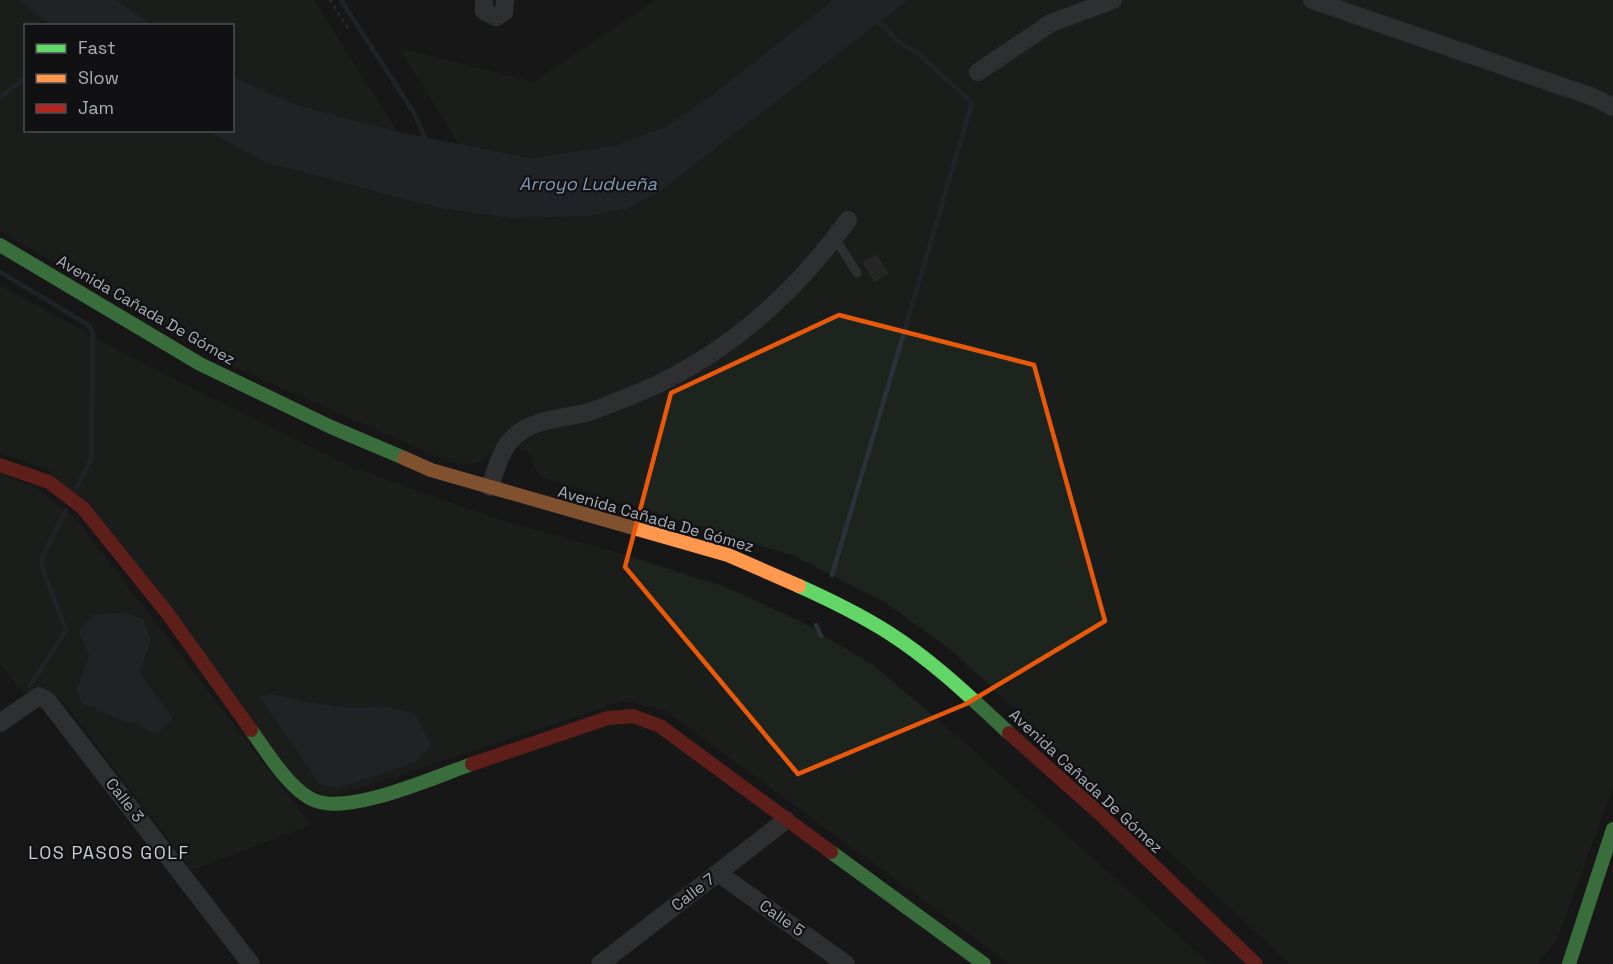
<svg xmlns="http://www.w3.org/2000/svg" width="1613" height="964" font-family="'Space Grotesk',sans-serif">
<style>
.green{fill:#1d241e}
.water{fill:#2a3239}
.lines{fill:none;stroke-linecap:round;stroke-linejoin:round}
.stream{stroke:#2a3239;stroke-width:4.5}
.building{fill:#353536;stroke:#3f4043;stroke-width:1.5}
.path{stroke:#4d4e52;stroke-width:2;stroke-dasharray:3 4.5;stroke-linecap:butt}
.lane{stroke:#4b4c50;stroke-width:9}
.street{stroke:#4b4c50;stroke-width:18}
.fast{stroke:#63d668;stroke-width:14}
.slow{stroke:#ff974d;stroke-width:14}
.jam{stroke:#b3261e;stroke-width:14}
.marked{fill:none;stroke:#e8590c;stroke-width:4.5;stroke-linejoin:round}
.labels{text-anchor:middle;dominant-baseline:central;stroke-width:4.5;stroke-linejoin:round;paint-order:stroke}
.street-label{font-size:16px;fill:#a8adb8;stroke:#111113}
.water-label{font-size:18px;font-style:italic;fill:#7f9bb3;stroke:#111113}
.neighbourhood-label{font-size:18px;letter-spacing:1.5px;fill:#c9ccd4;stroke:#111113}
</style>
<rect width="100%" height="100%" fill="#171717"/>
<path class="green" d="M0,0H18L51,25L26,26V130L207,131L267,163L439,208L510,218L590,216L628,209L659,192L908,0H1613V787L1557,940L1537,964H1290L951,650L886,603L794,556L541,477L534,468L532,455L502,441C481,465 478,467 447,461L234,367L0,231Z
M117,0H314L398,132L294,104L233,77L232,26L152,25Z
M656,0H833L715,94L667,126L617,145L529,158L460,146L399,48L534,82Z
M0,285L136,360L351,467L494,518L620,553L728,588L800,621L873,665L964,742L1210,964H1010L665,710L623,701L364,787L328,796L302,786L49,470L0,453Z
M0,474L35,487L77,520L311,825L192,870L63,702L45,688L23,693L0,665Z"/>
<path class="water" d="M18,0H117L152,25H51Z
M833,0H908L659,192L627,209L590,216L510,218L439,208L267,163L207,131L232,130L233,77L294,104L398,132L530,158L617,145L667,126L715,93Z
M125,613L143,619L151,641L139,672L173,718L156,734C132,721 106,715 82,703L77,690L89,655L79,632L94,614Z
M271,694L313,703L351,708L387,707L415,714L431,745L415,762L336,789L319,783L259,696Z"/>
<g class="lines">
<path class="stream" d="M341,0L414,113L427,143
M0,97L26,78
M0,272L85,323L90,327L93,334L91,459L77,487
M832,575L972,103L918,53L897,41L876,17
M816,625L821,636
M30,686L66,630L42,567V558L66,510"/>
</g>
<path class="building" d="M876,256L887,273L875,281L864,263Z"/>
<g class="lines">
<path class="path" d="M330,0L349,30"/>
<path class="lane" d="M835,238L857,273"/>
<path class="street" d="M484,0V11L496,17L504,12L505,0
M1312,0L1593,97L1613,107
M978,72L1051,23L1113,0
M490,487C497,467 501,445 520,432C540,418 567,418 589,412C601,408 612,403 623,399C717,363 790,300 848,220
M0,723L39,696L47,700L251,964
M718,873L846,964
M600,964L786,820"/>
<path class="fast" d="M0,245L200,364L331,427L404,458
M799,586C830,600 861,615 889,633C933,661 971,698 1009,733
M251,730C266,751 291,792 316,801C353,814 434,777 472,764
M831,852L984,964
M1569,964L1613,829"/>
<path class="slow" d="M404,458L431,470L728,555L799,586"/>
<path class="jam" d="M0,465L49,482L83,508L168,614L251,730
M1009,733L1099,813L1256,964
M472,764L608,718L633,716L660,726L831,852"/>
</g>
<path d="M0 0H1613V964H0ZM839,315L1034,365L1105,621L966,704L798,774L625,567L671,393Z" fill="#171717" fill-opacity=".55" fill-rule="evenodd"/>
<path class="marked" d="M839,315L1034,365L1105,621L966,704L798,774L625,567L671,393Z"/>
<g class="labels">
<g class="street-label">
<text transform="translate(146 310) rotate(30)">Avenida Cañada De Gómez</text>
<text transform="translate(656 519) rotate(16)">Avenida Cañada De Gómez</text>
<text transform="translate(1086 781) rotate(43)">Avenida Cañada De Gómez</text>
<text transform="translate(125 800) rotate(52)">Calle 3</text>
<text transform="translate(693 892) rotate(-38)">Calle 7</text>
<text transform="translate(782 918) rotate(35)">Calle 5</text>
</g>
<g class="water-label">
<text x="588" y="183">Arroyo Ludueña</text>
</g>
<g class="neighbourhood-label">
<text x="109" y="852">LOS PASOS GOLF</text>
</g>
</g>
<rect x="24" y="24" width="210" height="108" fill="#111113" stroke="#4d4f55" stroke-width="1.5"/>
<rect x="36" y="44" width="30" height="9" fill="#63d668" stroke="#4d4f55" stroke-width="1.5"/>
<text x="78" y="54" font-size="18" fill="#a8adb8">Fast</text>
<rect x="36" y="74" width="30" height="9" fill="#ff974d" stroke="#4d4f55" stroke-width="1.5"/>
<text x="78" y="84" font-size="18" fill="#a8adb8">Slow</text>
<rect x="36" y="104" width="30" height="9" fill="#b3261e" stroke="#4d4f55" stroke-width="1.5"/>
<text x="78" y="114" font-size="18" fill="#a8adb8">Jam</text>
</svg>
